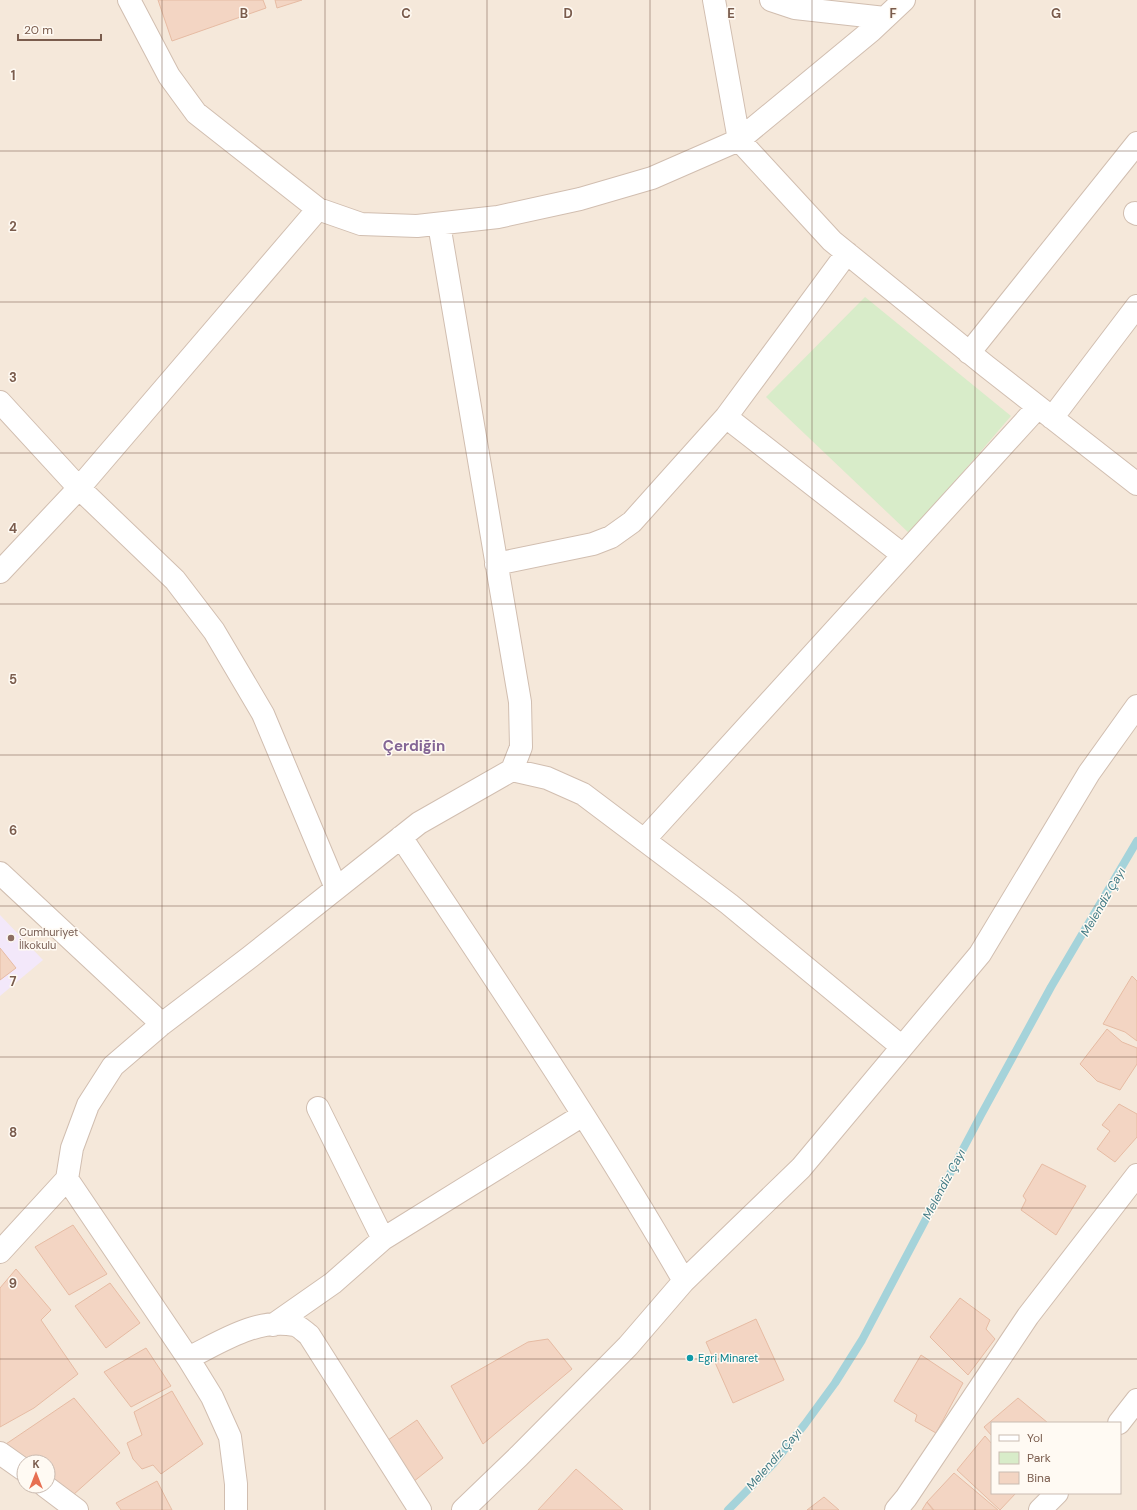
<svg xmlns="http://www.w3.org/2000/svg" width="1137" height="1510" font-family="'DM Sans',sans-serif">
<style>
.residential{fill:#f5e8da;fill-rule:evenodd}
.education{fill:#f3e8fa}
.green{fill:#d8ecc9}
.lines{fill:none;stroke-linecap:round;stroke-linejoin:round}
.stream{stroke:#a5d3da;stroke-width:8}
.building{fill:#f3d5c3;stroke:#e6bba3}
.street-casing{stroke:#d1beb0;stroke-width:24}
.street{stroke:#fff;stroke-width:22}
.grid{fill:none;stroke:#7a5c4d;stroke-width:1;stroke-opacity:0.55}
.education-dot{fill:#8d6e63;stroke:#fffaf3;stroke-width:1.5}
.culture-dot{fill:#0f9aa8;stroke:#fffaf3;stroke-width:1.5}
.labels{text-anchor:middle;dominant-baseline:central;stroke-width:3;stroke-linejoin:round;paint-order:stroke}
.education-label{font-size:11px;fill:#785e54;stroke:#fffaf3;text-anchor:start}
.culture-label{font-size:11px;fill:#0d838f;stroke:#fffaf3;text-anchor:start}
.water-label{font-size:12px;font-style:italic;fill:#437c86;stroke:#fffaf3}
.district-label{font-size:15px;font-weight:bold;fill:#846695;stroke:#fffaf3}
.grid-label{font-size:13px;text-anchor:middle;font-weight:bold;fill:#7a5c4d;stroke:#fffaf3;stroke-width:3;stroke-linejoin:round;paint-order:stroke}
</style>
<rect width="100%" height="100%" fill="#fdf6ec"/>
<path class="residential" d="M0,0H1137V1510H0ZM992,1423H1120V1493H992ZM24,1462H48V1486H24Z"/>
<path class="education" d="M0,915L43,960L0,996Z"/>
<path class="green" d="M865,297L1011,416L910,534L766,397Z"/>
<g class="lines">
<path class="stream" d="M728,1510L773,1464L805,1424L835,1383L862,1340L981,1115L1051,987L1137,841"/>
</g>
<path class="building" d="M158,0H263L266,8L172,41Z
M275,0H302L277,8Z
M0,948L16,968L0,980Z
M1132,976L1137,981V1041L1125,1032L1103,1024Z
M1107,1029L1122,1042L1137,1048V1064L1120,1090L1097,1081L1080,1064Z
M1119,1104L1137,1114V1137L1115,1162L1097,1149L1110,1131L1102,1125Z
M1042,1164L1086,1186L1056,1235L1021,1210L1026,1200L1023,1196Z
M73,1225L107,1274L69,1295L35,1247Z
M16,1269L51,1310L41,1320L78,1374L34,1408L0,1427V1288Z
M110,1283L140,1323L106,1348L75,1306Z
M960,1298L990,1320L986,1329L995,1339L968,1375L930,1337Z
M756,1319L784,1380L733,1403L706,1342Z
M548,1339L572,1369L483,1444L451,1386L528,1342Z
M146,1348L171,1386L131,1407L104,1372Z
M921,1355L963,1383L936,1433L915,1421L917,1415L894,1401Z
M172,1391L203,1444L161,1474L153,1465L142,1469L133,1459L127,1443L142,1435L134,1412Z
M74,1398L120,1453L73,1495L48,1475V1462H31L6,1444Z
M1018,1398L1048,1423H992V1436L984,1427Z
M417,1420L443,1458L413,1482L388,1440Z
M985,1436L992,1444V1493H1016L1000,1510L957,1470Z
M576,1469L623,1510H538Z
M954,1473L998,1510H933L927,1502Z
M157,1481L172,1510H121L116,1503Z
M824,1497L839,1510H807Z
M927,1502L934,1510H922Z"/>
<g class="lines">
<g class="street-casing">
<path id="street" d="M714,0L739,140L832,241L986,366L1137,484
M771,0L795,8L885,18
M318,209L361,224L417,226L498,217L580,199L652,178L739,140L871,31L904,0
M1135,213L1137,214
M969,353L1137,143
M0,402L79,488L175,580L214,631L263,714L336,888
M726,417L903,555
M1052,418L1137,306
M496,564L593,544L611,537L632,522L726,417L847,253
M0,572L79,488L318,209L196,113L169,76L129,0
M512,770L547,778L583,794L729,904L902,1047
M401,837C498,984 597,1129 684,1281
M644,840L1038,407
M0,873L162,1024
M318,1108L383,1239
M67,1179L188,1358L212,1397L230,1437L236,1484V1510
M0,1252L67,1179L72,1148L88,1105L113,1066L162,1024L250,957L419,823L512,770L521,747L520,702L439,224
M273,1325L333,1283L383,1239L583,1115
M188,1358C221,1342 256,1318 294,1325C299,1326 305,1332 309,1335L420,1510
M1119,1423L1137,1400
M0,1453L24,1470
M45,1486L77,1510
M463,1510L519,1456L628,1346L684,1281L801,1168L980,954L1089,773L1137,706
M896,1510L906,1498L1028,1316L1137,1175
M1040,1510L1057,1493"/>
</g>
<use href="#street" class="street"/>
</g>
<path class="grid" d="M162,0V1510M325,0V1510M487,0V1510M650,0V1510M812,0V1510M975,0V1510M0,151H1137M0,302H1137M0,453H1137M0,604H1137M0,755H1137M0,906H1137M0,1057H1137M0,1208H1137M0,1359H1137"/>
<circle class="education-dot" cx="11" cy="938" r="4"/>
<circle class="culture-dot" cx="690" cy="1358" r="4"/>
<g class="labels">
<g class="education-label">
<text x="19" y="932">Cumhuriyet<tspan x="19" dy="13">İlkokulu</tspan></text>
</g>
<g class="culture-label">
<text x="698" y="1358">Egri Minaret</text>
</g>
<g class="water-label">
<text transform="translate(1103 902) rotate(-60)">Melendiz Çayı</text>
<text transform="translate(944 1184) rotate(-62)">Melendiz Çayı</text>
<text transform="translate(774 1459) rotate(-49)">Melendiz Çayı</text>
</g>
<g class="district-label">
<text x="414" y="746">Çerdiğin</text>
</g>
</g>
<g class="grid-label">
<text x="244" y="18">B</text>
<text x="406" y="18">C</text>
<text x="568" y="18">D</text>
<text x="731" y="18">E</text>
<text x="893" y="18">F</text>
<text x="1056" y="18">G</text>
<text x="13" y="80">1</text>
<text x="13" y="231">2</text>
<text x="13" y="382">3</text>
<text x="13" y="533">4</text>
<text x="13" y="684">5</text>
<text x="13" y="835">6</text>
<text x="13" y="986">7</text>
<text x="13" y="1137">8</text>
<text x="13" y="1288">9</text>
</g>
<rect x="991" y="1422" width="130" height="72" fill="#fffaf3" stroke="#cabbb1"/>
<rect x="999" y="1435" width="20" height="6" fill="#ffffff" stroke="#cabbb1"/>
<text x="1027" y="1442" font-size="12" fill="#7a5c4d">Yol</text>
<rect x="999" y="1452" width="20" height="12" fill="#d8ecc9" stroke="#cabbb1"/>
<text x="1027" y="1462" font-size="12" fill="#7a5c4d">Park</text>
<rect x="999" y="1472" width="20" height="12" fill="#f3d5c3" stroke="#cabbb1"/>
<text x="1027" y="1482" font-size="12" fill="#7a5c4d">Bina</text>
<g transform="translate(36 1474)"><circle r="19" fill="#fffaf3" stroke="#cabbb1"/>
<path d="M0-3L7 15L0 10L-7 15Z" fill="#e76f51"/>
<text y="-6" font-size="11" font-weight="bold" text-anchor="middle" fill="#7a5c4d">K</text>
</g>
<path d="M18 34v6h83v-6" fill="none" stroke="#7a5c4d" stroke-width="2"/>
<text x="24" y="34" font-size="12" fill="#7a5c4d" stroke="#fffaf3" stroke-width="3" paint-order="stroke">20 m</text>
</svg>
